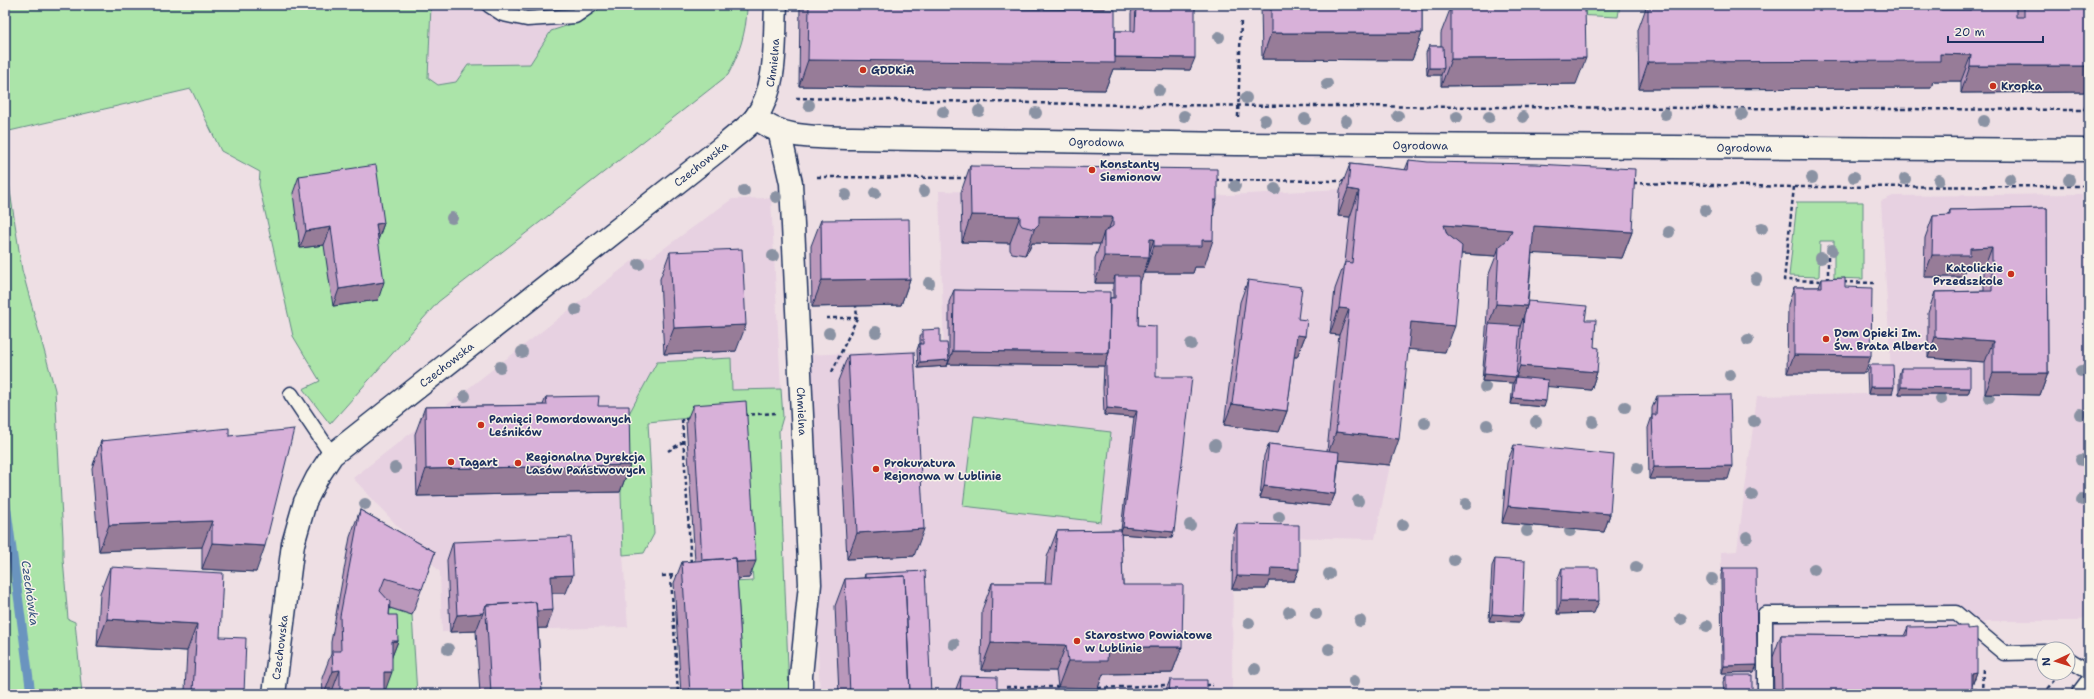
<svg xmlns="http://www.w3.org/2000/svg" width="2094" height="699" font-family="'Shantell Sans',sans-serif">
<style>
.built{fill:#e7d1e1}
.green{fill:#abe4a9;stroke:#638a84}
.lines{fill:none;stroke-linecap:round;stroke-linejoin:round}
.stream{stroke:#6a94bf;stroke-width:9}
.lane-casing{stroke:#1b2f5e;stroke-width:17}
.street-casing{stroke:#1b2f5e;stroke-width:25}
.path{stroke:#1b2f5e;stroke-width:2.5;stroke-dasharray:4 3;stroke-linecap:butt}
.lane{stroke:#f7f3e8;stroke-width:14}
.street{stroke:#f7f3e8;stroke-width:22}
.tree{fill:#8a92a3}
.wall{fill:#ba98bb;stroke:#1b2f5e}
.shaded-wall{fill:#977c98;stroke:#1b2f5e}
.building{fill:#d8b1d9;stroke:#1b2f5e}
.poi-dot{fill:#c8321e;stroke:#f7f3e8;stroke-width:1.5}
.labels{text-anchor:middle;dominant-baseline:central;stroke-width:3;stroke-linejoin:round;paint-order:stroke}
.street-label{font-size:11px;fill:#1b2f5e;stroke:#f7f3e8}
.poi-label{font-size:11px;font-weight:bold;fill:#1b2f5e;stroke:#f7f3e8;text-anchor:start}
.water-label{font-size:12px;font-style:italic;fill:#35517e;stroke:#f7f3e8}
</style>
<rect width="100%" height="100%" fill="#eedfe4"/>
<filter id="ink" filterUnits="userSpaceOnUse"><feTurbulence type="fractalNoise" baseFrequency=".025" numOctaves="2"/><feDisplacementMap in="SourceGraphic" scale="8" xChannelSelector="R" yChannelSelector="G"/><feConvolveMatrix kernelMatrix="1 2 1 2 8 2 1 2 1" color-interpolation-filters="sRGB"/></filter>
<g filter="url(#ink)">
<path class="built" d="M431,5H747V25L598,62L438,85L428,78Z
M1399,186L1390,465L1375,539L1233,536L1232,694H820L804,355L944,349L939,191L1208,196Z
M2082,194L2089,326V615L2078,621H1986L1968,636L1969,694H1724L1722,673L1721,552L1737,551L1757,396L1868,394L1891,371L1881,201L1893,196Z
M771,198L781,389L731,390L648,421L654,534L644,553L623,555L628,627L442,632L440,572L353,478L636,258L652,257L732,199Z"/>
<path class="green" d="M5,5H431L428,78L438,85L456,82L468,65L530,64L551,31L584,20L596,5H694L747,9C746,33 739,54 728,75L438,302L330,424L303,389L320,381L293,336L259,185L260,172L221,151L191,89L5,132Z
M1437,5H1620L1618,17L1441,9Z
M5,137L10,191L22,270L55,390L63,537V559L68,619L75,622L82,694H5Z
M1797,202H1863V279L1834,278V241H1820L1819,277L1789,276Z
M731,358L732,390L781,389L783,417L779,431L789,694H739L732,582L753,581L741,413L648,422L654,534L644,553L623,555L619,432L657,362Z
M974,416L1111,432L1101,522L963,506Z
M376,604L412,615L417,694H383Z"/>
<g class="lines">
<path class="stream" d="M5,496L31,694"/>
<g class="lane-casing">
<path id="lane" d="M489,5L503,14L527,19L575,16L591,5
M291,394L332,455
M2068,659L2089,672
M1765,694V614L1956,613L2004,653L2044,652"/>
</g>
<g class="street-casing">
<g id="street">
<path id="s1" d="M756,117C780,140 821,137 852,138L1235,144L2089,150"/>
<path id="s2" d="M779,130L791,183L810,584L801,676V694"/>
<path id="s3" d="M274,694L293,544L305,502L317,478L332,455L726,144C735,135 749,127 756,117C778,86 774,41 776,5"/>
<path d="M2083,694L2089,686"/>
</g>
</g>
<path class="path" d="M796,98L1128,105L2084,110L2089,100
M1238,117L1241,19
M817,177L968,178
M1215,180L1346,181
M1633,183L1794,187L2086,186
M1794,187L1784,280L1824,281
M1828,249V281
M1843,282L1874,283
M826,318H857
M832,372L857,318L856,306
M744,415L775,413
M689,419H682L691,564
M668,451L683,442
M662,576L679,575
M671,576L678,694
M1205,685H1213
M1098,688L1165,685
M1006,694V687H1058
M1982,694L1983,667
M2043,694L2055,679"/>
<use href="#lane" class="lane"/>
<use href="#street" class="street"/>
</g>
<g class="tree">
<circle cx="1219" cy="37" r="6"/>
<circle cx="1327" cy="84" r="6"/>
<circle cx="1159" cy="90" r="6"/>
<circle cx="1246" cy="98" r="6"/>
<circle cx="809" cy="105" r="6"/>
<circle cx="979" cy="111" r="6"/>
<circle cx="943" cy="112" r="6"/>
<circle cx="1036" cy="113" r="6"/>
<circle cx="1665" cy="114" r="6"/>
<circle cx="1742" cy="114" r="6"/>
<circle cx="1184" cy="116" r="6"/>
<circle cx="1398" cy="116" r="6"/>
<circle cx="1457" cy="117" r="6"/>
<circle cx="1489" cy="117" r="6"/>
<circle cx="1523" cy="117" r="6"/>
<circle cx="1305" cy="119" r="6"/>
<circle cx="1265" cy="120" r="6"/>
<circle cx="1346" cy="121" r="6"/>
<circle cx="1984" cy="121" r="6"/>
<circle cx="1854" cy="177" r="6"/>
<circle cx="1812" cy="178" r="6"/>
<circle cx="1905" cy="179" r="6"/>
<circle cx="2010" cy="179" r="6"/>
<circle cx="1939" cy="180" r="6"/>
<circle cx="2069" cy="180" r="6"/>
<circle cx="1235" cy="186" r="6"/>
<circle cx="1275" cy="189" r="6"/>
<circle cx="744" cy="191" r="6"/>
<circle cx="924" cy="191" r="6"/>
<circle cx="875" cy="193" r="6"/>
<circle cx="846" cy="195" r="6"/>
<circle cx="776" cy="197" r="6"/>
<circle cx="1705" cy="210" r="6"/>
<circle cx="452" cy="218" r="6"/>
<circle cx="1762" cy="228" r="6"/>
<circle cx="1669" cy="232" r="6"/>
<circle cx="1832" cy="250" r="6"/>
<circle cx="773" cy="256" r="6"/>
<circle cx="1821" cy="258" r="6"/>
<circle cx="639" cy="264" r="6"/>
<circle cx="1756" cy="279" r="6"/>
<circle cx="929" cy="283" r="6"/>
<circle cx="576" cy="310" r="6"/>
<circle cx="876" cy="332" r="6"/>
<circle cx="829" cy="333" r="6"/>
<circle cx="1748" cy="340" r="6"/>
<circle cx="1191" cy="344" r="6"/>
<circle cx="522" cy="352" r="6"/>
<circle cx="500" cy="367" r="6"/>
<circle cx="2081" cy="371" r="6"/>
<circle cx="1730" cy="375" r="6"/>
<circle cx="1485" cy="387" r="6"/>
<circle cx="465" cy="396" r="6"/>
<circle cx="1989" cy="397" r="6"/>
<circle cx="1941" cy="399" r="6"/>
<circle cx="1625" cy="407" r="6"/>
<circle cx="2080" cy="414" r="6"/>
<circle cx="1754" cy="421" r="6"/>
<circle cx="1536" cy="422" r="6"/>
<circle cx="1593" cy="422" r="6"/>
<circle cx="1425" cy="423" r="6"/>
<circle cx="1487" cy="425" r="6"/>
<circle cx="1215" cy="445" r="6"/>
<circle cx="2081" cy="460" r="6"/>
<circle cx="395" cy="468" r="6"/>
<circle cx="1637" cy="468" r="6"/>
<circle cx="1752" cy="495" r="6"/>
<circle cx="2082" cy="500" r="6"/>
<circle cx="1358" cy="501" r="6"/>
<circle cx="365" cy="504" r="6"/>
<circle cx="1466" cy="504" r="6"/>
<circle cx="1279" cy="517" r="6"/>
<circle cx="1190" cy="525" r="6"/>
<circle cx="1403" cy="525" r="6"/>
<circle cx="1527" cy="531" r="6"/>
<circle cx="1570" cy="531" r="6"/>
<circle cx="1747" cy="537" r="6"/>
<circle cx="1454" cy="560" r="6"/>
<circle cx="1636" cy="567" r="6"/>
<circle cx="1814" cy="569" r="6"/>
<circle cx="1329" cy="574" r="6"/>
<circle cx="1712" cy="579" r="6"/>
<circle cx="1289" cy="612" r="6"/>
<circle cx="1316" cy="614" r="6"/>
<circle cx="1681" cy="619" r="6"/>
<circle cx="1360" cy="621" r="6"/>
<circle cx="1249" cy="623" r="6"/>
<circle cx="1707" cy="626" r="6"/>
<circle cx="954" cy="644" r="6"/>
<circle cx="448" cy="649" r="6"/>
<circle cx="1329" cy="649" r="6"/>
<circle cx="1255" cy="669" r="6"/>
<circle cx="1354" cy="681" r="6"/>
</g>
<path class="wall" d="M800,5H1014V9H1070L1071,5H1106L1104,10L1115,31H1131V13L1134,5H1195L1190,70L1113,69L1105,90L799,86Z
M1261,5H1422V33L1412,60L1262,59Z
M1647,5H1855V7L1941,10H1968L1970,5H2089V79L2084,92L1961,93V81H1933L1931,88L1639,89L1638,30Z
M1451,7L1576,84L1441,86V75H1427L1426,53L1429,46H1441V33Z
M1409,160L1632,232L1622,258L1532,253L1528,301L1585,320L1594,347L1597,372L1591,390L1547,386L1544,407L1511,404L1513,383L1482,381L1486,330L1489,274L1496,256L1461,254L1445,352L1408,349L1390,465L1339,460L1335,494L1330,506L1260,498L1264,456L1269,444L1327,451L1339,335L1330,334L1335,289L1345,262L1350,217L1338,216L1340,190L1350,164L1405,170Z
M970,166L1214,210L1204,267H1195L1193,273H1144V270L1139,283L1138,325L1156,377L1172,538L1121,534L1123,585L1182,647L1172,673L1103,674L1098,688L1058,687L1056,671L981,670L982,610L992,583H1045L1047,557L1057,531L1121,530L1134,417L1104,415L1103,388L1104,366L948,364L949,361L947,366L918,368L917,350L919,344H920V337L923,330L940,343L949,357V302L954,290L1113,298V283H1095V258L1100,244L1032,243L1029,250L1025,255L1012,253L1010,250V243L962,242L961,192Z
M299,176L384,223L378,240V300L333,306L324,245L300,248L293,193Z
M2047,208L2048,373L2040,395L1985,394V362L1928,358V313L1935,292L1984,291V269H1965L1962,277H1924L1925,238L1933,216H1948L1950,210Z
M821,220L910,279L901,305L812,307L811,246Z
M670,252L736,351L664,354L660,279Z
M1822,279L1845,287L1871,356L1865,373H1787L1788,305L1794,287H1819Z
M1248,280L1298,319L1305,336L1297,357H1294L1287,411L1279,432L1224,425L1240,302Z
M848,355L914,556L847,559L838,381Z
M1870,365L1892,394H1868L1867,372Z
M1901,368L1970,388L1968,394H1899V375Z
M1657,396L1728,479H1649L1648,428L1652,416V408Z
M546,397L598,406L630,465L620,492L417,496L415,434L425,407L543,405Z
M693,405L749,578L737,579L744,694H681L674,583L682,562L695,561L686,422Z
M229,436L256,572L202,569V547L99,551L92,468L101,441Z
M1514,445L1610,514L1604,532L1502,523L1507,463Z
M360,510L435,552L412,615L390,608L389,615L398,641L392,656L384,694H323L322,678L331,654V642L350,537Z
M1237,524L1299,569L1294,581H1269L1266,589H1232L1233,536Z
M453,542L566,593H552L547,628H538L542,694H480L476,631L450,632L447,560Z
M1495,559L1520,622L1489,621L1492,566Z
M110,567L220,637L244,694H181L183,690H185L187,651L97,646L100,593Z
M1562,568L1594,613L1557,614V581Z
M1723,568L1754,672L1722,673L1721,575Z
M865,574L931,694H839L835,606L845,579L864,578Z
M1908,627L1977,672L1972,686V689L1977,694H1774L1773,657L1781,635L1904,636Z
M1726,675L1752,694H1724L1723,682Z
M961,676L997,694H954Z
M1170,680L1207,694H1164Z"/>
<path class="shaded-wall" d="M1072,5H1096L1106,6L1103,12L1070,10Z
M1271,33H1422L1412,60L1262,59Z
M1940,54L1971,55L1961,81H1933L1931,88L1639,89L1648,62Z
M1110,57L1195,58L1190,70L1113,69L1105,90L799,86L808,60Z
M1586,58L1576,84L1441,86L1451,59Z
M1970,66H2089V79L2084,92L1961,93Z
M1429,68H1444L1441,75H1427Z
M1348,189L1359,191L1350,217L1338,216Z
M1214,200H1217L1208,226Z
M971,215L1020,216L1010,243L962,242Z
M1039,216L1113,217L1104,242V232L1100,244L1032,243L1029,250L1025,255Z
M384,223L378,240L376,224Z
M1444,225L1512,230L1502,257L1499,247L1496,256L1434,252Z
M1534,226L1632,232L1622,258L1524,253Z
M331,227L324,245L300,248L306,231Z
M1150,239H1154L1148,257H1149L1140,283H1115V276L1113,283H1095L1104,256Z
M1202,240H1213L1204,267H1195L1193,273H1144L1154,246Z
M1992,247L1984,269H1965L1962,277H1924L1932,255L1970,248Z
M910,279L901,305L812,307L822,280Z
M384,282L378,300L333,306L339,289Z
M1496,304L1527,306L1518,333L1489,324Z
M1339,308L1349,309L1339,335L1330,334Z
M1411,322L1455,326L1445,352L1402,349Z
M746,325L736,351L664,354L674,328Z
M1297,335L1305,336L1297,357L1289,356Z
M1935,337L1993,341L1985,362L1928,358Z
M953,351L1109,353L1105,366L948,364Z
M1794,355L1871,356L1865,373H1787Z
M949,360L947,366L918,368L920,362Z
M1520,366L1597,372L1591,390L1515,384L1516,377Z
M1993,373H2048L2040,395L1985,394Z
M1484,374L1516,377L1513,383L1482,381Z
M1870,387H1894L1892,394H1868Z
M1901,387L1970,388L1968,394H1899Z
M1513,398L1546,401L1544,407L1511,404Z
M1232,404L1287,411L1279,432L1224,425Z
M1107,408L1137,411L1134,417L1104,415Z
M1336,432L1399,439L1390,465L1326,459Z
M630,465L620,492L417,496L426,469Z
M1732,466L1728,479H1649L1654,467Z
M1264,486L1335,494L1330,506L1260,498Z
M1508,506L1610,514L1604,532L1502,523Z
M212,521L202,547L99,551L109,525Z
M1123,527L1174,532L1172,538L1120,534Z
M924,529L914,556L847,559L857,533Z
M212,543L265,546L256,572L202,569Z
M756,561L749,578L696,582L702,564Z
M1271,568L1299,569L1294,581H1269L1266,589H1232L1237,576Z
M573,575L566,593H545L551,576Z
M1561,601H1599L1594,613L1557,614Z
M553,610L547,628L487,630L486,613Z
M483,613L476,631L450,632L457,615Z
M1492,614L1523,616L1520,622L1489,621Z
M107,619L197,624L187,651L97,646Z
M392,641H398L388,667Z
M991,643L1066,645L1056,671L981,670Z
M1108,647H1182L1172,673L1103,674L1098,688L1058,687L1068,661Z
M1757,665L1754,672L1722,673L1724,666Z
M340,670L331,694H324L333,671Z
M384,672H392L384,694H339L340,692Z
M1977,672L1969,694L1972,673Z"/>
<path class="building" d="M809,5H1014V9L1115,10V63L808,60Z
M1136,5H1195V58L1115,57V31H1135Z
M1271,5H1422V33H1271Z
M1648,5H1855V7H1941V10H1971L1970,5H2016V17H2024V5H2089V66H1970L1971,55L1940,54V61L1648,62Z
M1585,6L1586,58L1451,59V7Z
M1429,46H1443L1444,68H1429Z
M1409,160L1428,162L1536,164L1635,169L1632,232L1534,226L1527,306L1496,304L1499,247L1508,239L1512,230L1444,225L1447,234L1462,246L1455,326L1411,322L1399,439L1336,432L1349,309L1339,308L1345,262L1352,263L1359,191L1348,189L1350,164L1408,170Z
M376,165L384,223L376,224L384,282L339,289L331,227L306,231L299,176Z
M970,166L1217,169V200H1214L1213,240H1202V246H1154V239H1150L1149,257L1104,256V232L1113,226V217L1039,216V224L1034,229L1022,226L1020,223V216L971,215Z
M2047,208L2048,373H1993V341L1935,337V292L1992,291V247L1970,248V255H1932L1933,216L1950,215V210Z
M909,219L910,279L822,280L821,220Z
M742,249L746,325L674,328L670,252Z
M1115,276H1139L1138,325L1156,326V377H1192L1174,532L1123,527L1137,411L1107,408L1106,381V362L1109,353L1110,298H1115Z
M1845,278V287L1872,288L1871,356L1794,355V287H1822V279Z
M1248,280L1302,287L1298,319L1307,320L1305,336L1297,335L1287,411L1232,404Z
M954,290L1110,292L1109,353L953,351Z
M1528,301L1587,306L1585,320H1596L1594,347L1599,348L1597,372L1520,366L1524,315L1527,306Z
M1489,324L1520,326L1516,377L1484,374Z
M940,329V343H947L949,360L920,362L919,344H923V330Z
M914,352L924,529L857,533L848,355Z
M1870,365H1893L1894,387H1870Z
M1901,368H1970V388L1901,387Z
M1516,377L1548,380L1546,401L1513,398Z
M1730,395L1732,466L1654,467L1652,415H1656L1657,396Z
M599,396L598,406H629L630,465L426,469L425,407L547,405L546,397Z
M746,401L756,561L736,562V558L702,560L693,405Z
M229,428V436L294,429L265,546L212,543V521L109,525L101,441Z
M1269,444L1339,452L1335,494L1264,486Z
M1514,445L1614,455L1610,514L1508,506Z
M360,510L435,552L422,589L385,578L380,591L390,602L389,615H397L398,641H392V672H384V691L340,692V670L333,671L332,651H341L340,616Z
M1237,524L1299,525V569L1271,568L1270,577L1237,576Z
M1121,530L1123,585H1183L1182,647H1108L1107,661H1068L1066,645L991,643L992,583H1052L1057,531Z
M571,537L573,575L551,576L553,610L537,611L536,602L486,605L483,613L457,615L453,542Z
M736,558L744,694H690L682,562Z
M1495,559L1525,561L1523,616L1492,614Z
M110,567L223,573L220,637L246,638L244,694H183V690L193,691L197,624L107,619Z
M1562,568H1598L1599,601H1561Z
M1723,568H1756L1757,665L1724,666Z
M925,571L931,694H910L905,576L865,578V574Z
M905,576L910,694H850L845,579Z
M536,602L542,694H491L486,605Z
M1967,626V629L1977,628V672L1972,673V689H1977V694H1782L1781,635L1907,636L1908,627Z
M1726,675H1752V694H1726Z
M961,676L997,677V694H960Z
M1170,680H1207V694H1169Z"/>
</g>
<g class="poi-dot">
<circle cx="863" cy="70" r="4"/>
<circle cx="1993" cy="86" r="4"/>
<circle cx="1092" cy="170" r="4"/>
<circle cx="2011" cy="274" r="4"/>
<circle cx="1826" cy="339" r="4"/>
<circle cx="481" cy="425" r="4"/>
<circle cx="451" cy="462" r="4"/>
<circle cx="518" cy="463" r="4"/>
<circle cx="876" cy="469" r="4"/>
<circle cx="1077" cy="641" r="4"/>
</g>
<g class="labels">
<g class="street-label">
<text stroke="none"><textPath href="#s3" startOffset="849">Chmielna</textPath></text>
<text stroke="none"><textPath href="#s1" startOffset="345">Ogrodowa</textPath></text>
<text stroke="none"><textPath href="#s1" startOffset="669">Ogrodowa</textPath></text>
<text stroke="none"><textPath href="#s1" startOffset="993">Ogrodowa</textPath></text>
<text stroke="none"><textPath href="#s3" startOffset="719">Czechowska</textPath></text>
<text stroke="none"><textPath href="#s3" startOffset="395">Czechowska</textPath></text>
<text stroke="none"><textPath href="#s2" startOffset="283">Chmielna</textPath></text>
<text stroke="none"><textPath href="#s3" startOffset="47">Czechowska</textPath></text>
</g>
<g class="poi-label">
<text x="871" y="70">GDDKiA</text>
<text x="2001" y="86">Kropka</text>
<text x="1100" y="164">Konstanty<tspan x="1100" dy="13">Siemionow</tspan></text>
<text x="2003" y="268" text-anchor="end">Katolickie<tspan x="2003" dy="13">Przedszkole</tspan></text>
<text x="1834" y="333">Dom Opieki Im.<tspan x="1834" dy="13">Św. Brata Alberta</tspan></text>
<text x="489" y="419">Pamięci Pomordowanych<tspan x="489" dy="13">Leśników</tspan></text>
<text x="526" y="457">Regionalna Dyrekcja<tspan x="526" dy="13">Lasów Państwowych</tspan></text>
<text x="459" y="462">Tagart</text>
<text x="884" y="463">Prokuratura<tspan x="884" dy="13">Rejonowa w Lublinie</tspan></text>
<text x="1085" y="635">Starostwo Powiatowe<tspan x="1085" dy="13">w Lublinie</tspan></text>
</g>
<g class="water-label">
<text transform="translate(30 593) rotate(82)">Czechówka</text>
</g>
</g>
<rect width="2094" height="699" fill="none" stroke="#f7f3e8" stroke-width="20"/>
<rect x="10" y="10" width="2074" height="679" fill="none" stroke="#1b2f5e" stroke-width="1.5" filter="url(#ink)"/>
<g transform="translate(2056 661) rotate(266)"><circle r="19" fill="#f7f3e8" stroke="#9fa5b1"/>
<path d="M0-3L7 15L0 10L-7 15Z" fill="#c8321e"/>
<text y="-6" font-size="11" font-weight="bold" text-anchor="middle" fill="#1b2f5e">N</text>
</g>
<path d="M1948 36v6h95v-6" fill="none" stroke="#1b2f5e" stroke-width="2"/>
<text x="1954" y="36" font-size="12" fill="#1b2f5e" stroke="#f7f3e8" stroke-width="3" paint-order="stroke">20 m</text>
</svg>
